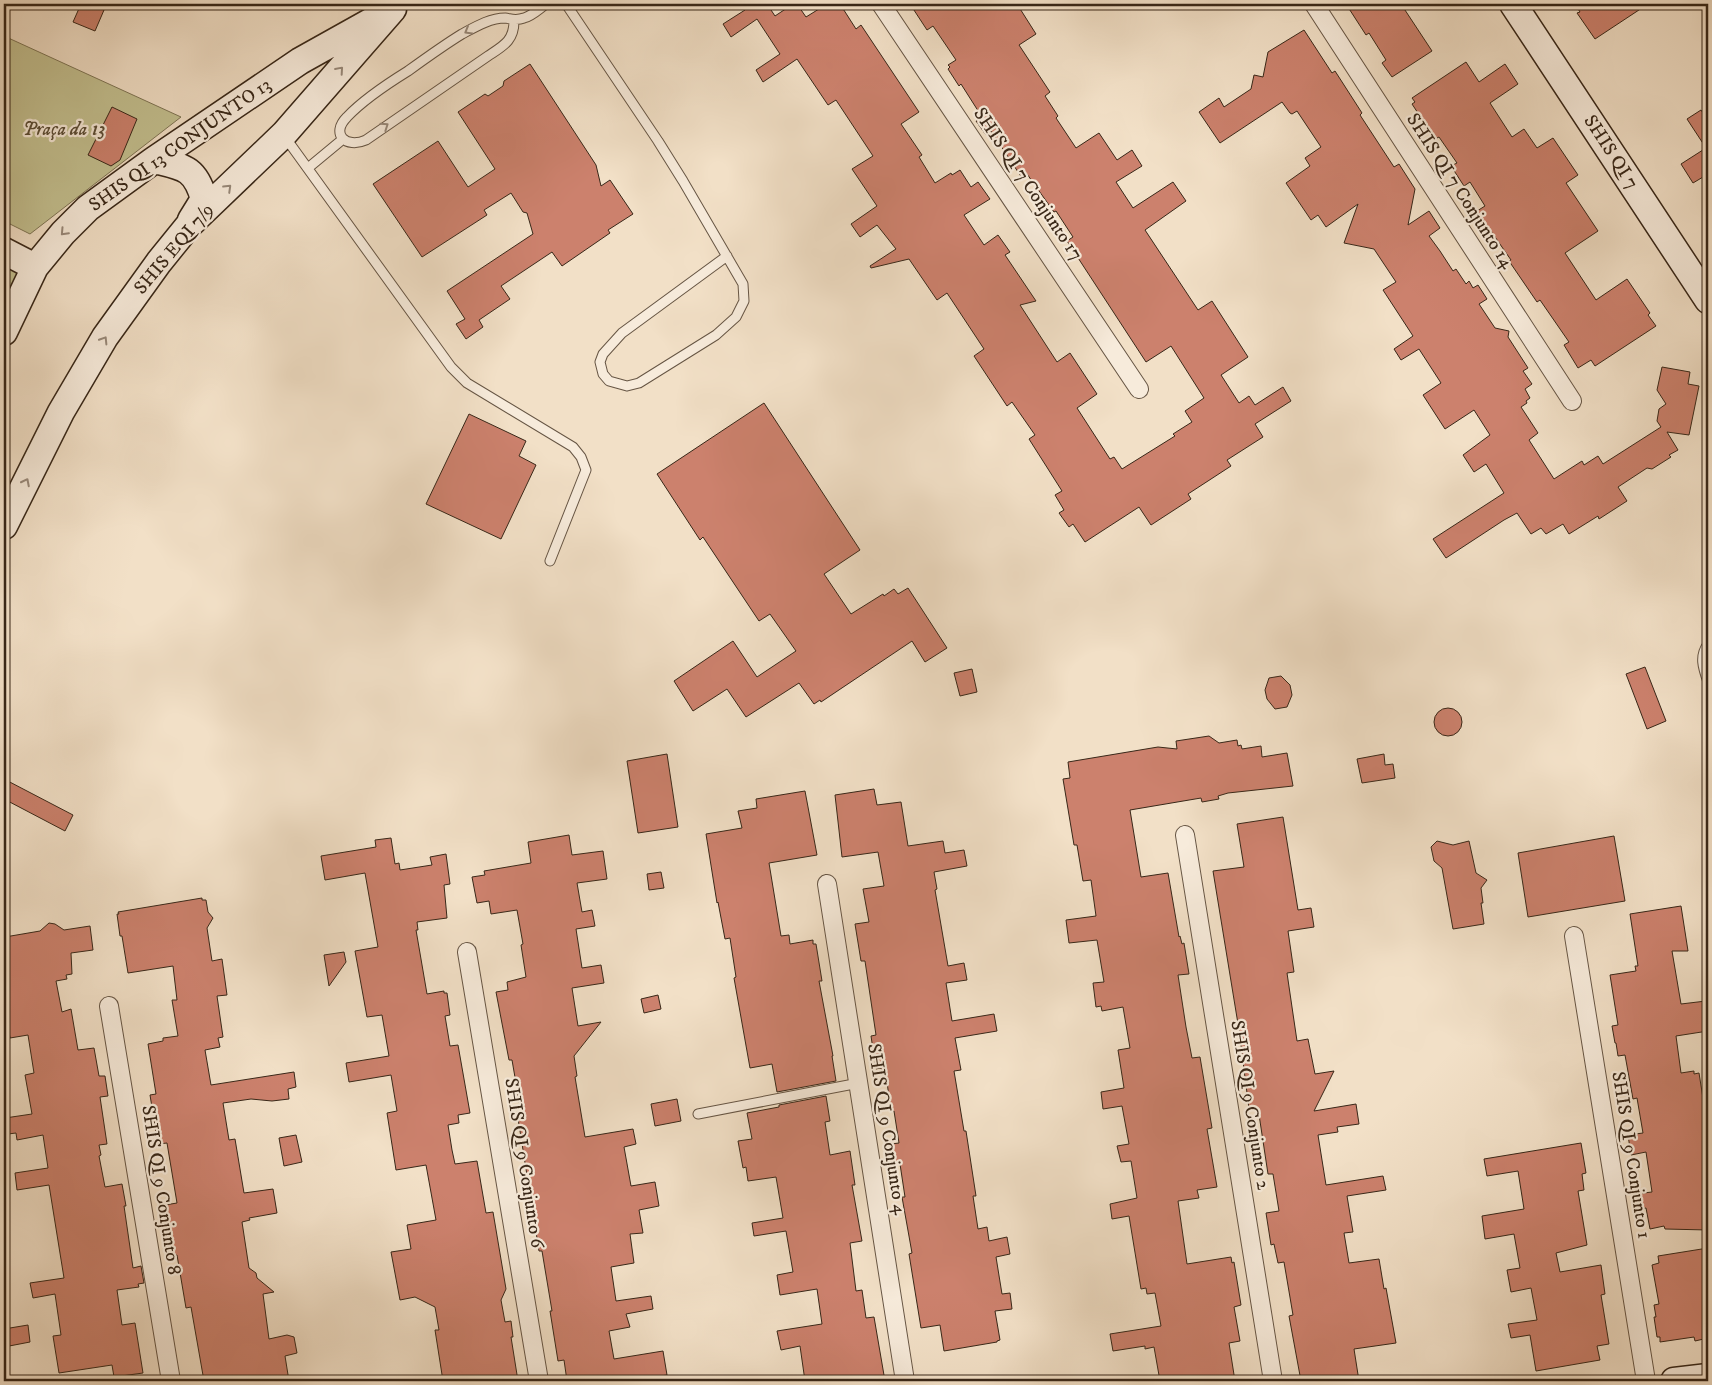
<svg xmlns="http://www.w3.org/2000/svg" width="1712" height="1385" font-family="'IM FELL DW Pica',serif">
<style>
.park{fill:#c3c090;stroke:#7e7454}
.building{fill:#cc816d;stroke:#382718}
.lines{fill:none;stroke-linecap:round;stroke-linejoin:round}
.lane-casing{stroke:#654;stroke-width:11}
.street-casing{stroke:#654;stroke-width:20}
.secondary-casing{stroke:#382718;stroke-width:29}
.lane{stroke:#f7ebdb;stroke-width:9}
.street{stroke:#f7ebdb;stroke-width:18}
.secondary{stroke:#f7ebdb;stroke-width:26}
.oneway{stroke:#98897a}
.labels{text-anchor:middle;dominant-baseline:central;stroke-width:4.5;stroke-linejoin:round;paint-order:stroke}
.park-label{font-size:19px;font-style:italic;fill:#5b4d36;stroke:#f7ebdb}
.street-label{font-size:19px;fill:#382718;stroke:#f7ebdb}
</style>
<rect width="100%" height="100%" fill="#f2e0c7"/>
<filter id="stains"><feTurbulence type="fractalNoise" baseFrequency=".004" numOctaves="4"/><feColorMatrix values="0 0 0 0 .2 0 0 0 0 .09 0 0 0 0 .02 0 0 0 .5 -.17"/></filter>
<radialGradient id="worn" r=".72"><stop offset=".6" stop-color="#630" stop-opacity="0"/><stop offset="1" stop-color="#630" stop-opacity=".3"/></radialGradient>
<path class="park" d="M4,36L181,117L30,234L4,221Z
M4,259L21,268L4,305Z"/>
<path class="building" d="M81,4H90L104,10L95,31L73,22Z
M741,4H781L771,10L775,16L793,4H797L806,17L827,4H840L856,29L861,25L919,112L901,124L922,155L919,157L935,183L951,173L952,175L960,170L971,187L978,182L990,199L964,215L984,245L998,235L1010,252L1005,255L1036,301L1020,305L1057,362L1070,353L1097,394L1077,408L1110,459L1114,457L1122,469L1175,436L1173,434L1192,422L1185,411L1204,398L1171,346L1146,362L1067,241L1073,237L1056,211L1054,212L1027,174L1022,178L991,131L986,135L976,121L982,117L961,84L959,86L948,69L950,67L948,65L956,60L933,26L927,30L910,4H1017L1036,34L1019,45L1050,92L1045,96L1058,116L1056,118L1076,148L1099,133L1117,160L1132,150L1142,166L1116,182L1133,208L1173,182L1186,201L1145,230L1198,310L1212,301L1248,357L1221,375L1239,403L1249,396L1255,405L1283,387L1291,401L1255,424L1263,437L1227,460L1231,466L1188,494L1191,499L1151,525L1139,507L1085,542L1073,524L1069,527L1059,513L1064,510L1055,495L1062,491L1029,439L1035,435L1012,402L1007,406L974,356L984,349L947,293L937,300L909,259L871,268L870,266L896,249L877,225L860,237L851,224L877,206L852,169L873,156L836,100L828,105L797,59L763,82L756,70L780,54L757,19L731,37L723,24L745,10Z
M1346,4H1401L1432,51L1392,77L1382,63L1386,60L1369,33L1366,35Z
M1575,4H1648L1595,39L1577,13L1580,12Z
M1304,30L1332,73L1335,71L1362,113L1360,115L1394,167L1399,164L1415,189L1408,225L1429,211L1440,228L1429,236L1440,251L1453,271L1456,269L1466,284L1469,281L1473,288L1478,285L1487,299L1479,304L1495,328L1509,331L1508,337L1528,368L1523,371L1532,384L1525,389L1530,398L1526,401L1527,403L1521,407L1538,433L1529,440L1554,479L1582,461L1584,465L1598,456L1603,464L1661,427L1657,421L1659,409L1666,404L1657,390L1662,367L1690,372L1688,384L1699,386L1689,435L1667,432L1678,450L1669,455L1671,457L1652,469L1647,468L1618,487L1627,501L1599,519L1598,516L1569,534L1563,524L1546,534L1541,528L1531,534L1517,513L1504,520L1446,558L1433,539L1504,493L1486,464L1474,472L1463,455L1490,435L1474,410L1445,429L1423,395L1441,383L1419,349L1401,360L1394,349L1413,336L1383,290L1396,282L1374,249L1344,243L1358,204L1326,227L1318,215L1311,220L1286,183L1310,166L1305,158L1321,147L1297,111L1292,114L1290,113L1282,102L1220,143L1199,112L1219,98L1224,107L1251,89L1254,75L1263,77L1268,52Z
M1466,62L1479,82L1505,64L1518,84L1490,103L1512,137L1524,129L1537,148L1553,138L1578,175L1566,183L1598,231L1565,253L1596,300L1627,279L1650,313L1648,315L1656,326L1595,366L1591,360L1578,368L1564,345L1569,342L1540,300L1537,302L1509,261L1511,260L1477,211L1485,206L1470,182L1464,186L1451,166L1457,163L1439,137L1435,139L1412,104L1415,102L1412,98Z
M530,64L596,165L601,186L610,180L633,214L608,230L610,233L562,266L552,252L501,286L510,299L479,320L483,327L466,339L456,324L465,319L447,291L533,234L527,213L523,212L511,193L484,210L487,215L422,257L373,184L438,141L468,187L495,169L458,112L485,94L488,96L503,86L504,81Z
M112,107L137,119L120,160L111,166L88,155Z
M1701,110L1708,121V174L1693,183L1681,164L1706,148L1687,119Z
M764,403L860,550L824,574L851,614L883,594L884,596L894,589L898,594L908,588L947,648L925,662L912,641L821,702L820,700L814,704L799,683L746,717L727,689L693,711L674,681L733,641L757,677L796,651L770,614L759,621L703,537L700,540L657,474Z
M469,414L526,441L519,456L536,465L501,539L426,504Z
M1645,667L1666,721L1647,729L1626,674Z
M972,669L977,692L960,696L954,673Z
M1281,676L1290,685L1292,695L1287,707L1275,709L1267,699L1265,690L1269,678Z
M1434 722a14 14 0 1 1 28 0a14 14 0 1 1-28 0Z
M1209,736L1219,743L1237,740L1238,746L1241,745L1242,749L1261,746L1262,757L1287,753L1293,786L1228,793L1218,796L1219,799L1202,802L1201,798L1130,810L1141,877L1168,873L1179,937L1180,936L1182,944L1184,943L1189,974L1178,975L1186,1027L1192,1058L1200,1057L1212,1128L1207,1129L1217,1187L1197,1190L1199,1198L1178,1201L1187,1264L1231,1257L1232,1263L1234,1262L1241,1305L1234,1307L1240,1341L1229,1343L1235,1381H1160L1154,1347L1145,1349V1346L1113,1351L1110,1334L1161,1326L1155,1293L1147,1294L1146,1288L1141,1289L1129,1216L1112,1219L1110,1204L1137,1198L1131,1161L1121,1162L1117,1146L1129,1144L1122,1106L1103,1109L1101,1092L1124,1088L1118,1050L1130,1048L1123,1007L1102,1011L1101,1006L1096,1007L1093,983L1104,982L1097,940L1069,943L1066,920L1096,916L1091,880L1083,881L1077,845H1074L1063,779L1070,778L1068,762L1158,747L1177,749L1176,741Z
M667,754L678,827L638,833L627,761Z
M1384,754L1385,765L1393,764L1395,778L1362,783L1357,759Z
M4,779L73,815L65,831L4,799Z
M874,789L877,805L901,802L908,846L943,841L945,853L964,850L967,866L934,872L937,889L935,890L948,966L964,963L967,980L946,983L952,1021L994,1014L997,1031L955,1038L961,1070L954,1071L964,1131H966L976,1196H973L978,1229L987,1227L989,1241L1007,1237L1010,1254L996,1257L1002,1294L1010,1293L1012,1309L995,1311L1000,1340L997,1341V1342L944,1351L940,1325L921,1328L909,1254L912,1253L902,1197H905L900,1164L895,1165L891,1144L899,1143L894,1111L891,1112L887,1082L884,1083L881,1068L876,1069L871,1036L876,1035L865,961H861L855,924L869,922L863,889L884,886L878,852L842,857L835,795Z
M805,791L817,855L769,863L781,936L789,935L790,944L813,940V944H816L822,981H819L833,1056H832L836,1081L777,1092L772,1064L750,1068L734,978L736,977L730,938L725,939L718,902L717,903L706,834L742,828L738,811L757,808L756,799Z
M1283,817L1298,910L1311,908L1314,927L1288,931L1294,972L1287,973L1297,1041L1308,1039L1315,1074L1334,1071L1314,1111L1356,1104L1359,1124L1337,1127L1338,1132L1318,1135L1326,1185L1383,1176L1386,1190L1347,1196L1353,1232L1344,1233L1349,1263L1379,1259L1384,1289L1386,1288L1396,1343L1354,1349L1359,1381H1301L1289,1316L1293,1315L1284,1262L1278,1263L1274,1244L1271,1245L1266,1213L1279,1211L1273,1174H1268L1258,1108L1249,1109L1239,1030L1213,871L1244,867L1237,824Z
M569,835L572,855L603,851L607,879L577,883L582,912L592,910L595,926L576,929L582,968L601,965L604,983L572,988L578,1026L601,1022L574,1056L577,1076L575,1077L585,1137L633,1129L636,1144L624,1147L631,1186L655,1182L659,1206L639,1210L643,1233L630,1234L634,1263L611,1267L616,1301L651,1296L653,1309L626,1314L630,1327L609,1331L614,1359L663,1351L667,1375L648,1378L649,1381H567L564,1360L558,1361L550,1311H552L542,1251H539L526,1169L517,1112H521L512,1060H509L496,992L508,990L507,982L526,977L521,945L523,944L517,910L491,914L489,901L477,903L472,877L485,875L484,871L531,863L528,842Z
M1614,836L1625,901L1528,917L1518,853Z
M391,838L395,864L399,863L400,870L432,865L430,857L446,854L450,884L444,885L447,918L417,922L418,930H416L427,994L444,991V993H447L450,1015L445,1016L450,1046L458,1045L470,1113L458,1115L459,1123L448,1125L452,1150L455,1164L477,1161L486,1213L493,1212L506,1289L501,1300L505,1322L511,1321L513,1337H511L518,1381H443L435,1330H439L435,1307L415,1297L400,1300L391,1252L411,1249L407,1225L436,1220L426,1165L396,1170L387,1113L397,1111L391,1075L349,1082L346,1063L389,1056L382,1015L367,1017L355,951L378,947L365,873L325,880L321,856L376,847L375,840Z
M1437,841L1453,845L1469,841L1476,873L1487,880L1481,888L1483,903H1481L1484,924L1453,929L1442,868L1434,861L1431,847Z
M661,872L664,888L649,890L647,874Z
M202,898V900H206L208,912L213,918L207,928L212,961L222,959L227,995L217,996L223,1037L218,1038L220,1047L205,1050L211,1085L294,1072L296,1087L288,1089L289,1099L272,1101L251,1099L223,1103L229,1140L235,1139L244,1193L273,1189L277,1213L249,1218L250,1220L242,1222L249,1268L256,1273L257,1278L274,1292L263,1294L269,1339L287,1335L294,1337L297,1353L285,1356L289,1381H204L191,1307L186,1308L177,1255L174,1256L165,1205L177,1203L167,1143L158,1144L150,1095L156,1094L148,1044L163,1041V1038L178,1036L172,1000H177L173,966L128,973L122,936H120L117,914H119L118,912Z
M1681,906L1688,951H1672L1681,1004L1706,1001L1708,1013V1031L1676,1036L1681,1073L1694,1071V1074L1699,1073L1705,1111H1708V1193L1703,1194L1708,1230L1665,1229L1664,1226L1650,1229L1646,1208L1637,1209L1635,1194L1652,1192L1646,1152L1631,1155L1628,1135L1643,1133L1637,1098L1633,1099L1625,1055L1618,1056L1616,1043H1615L1612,1026L1618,1025L1610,975L1636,971L1635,966H1638L1630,914Z
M49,923L55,924L64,930L90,926L93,950L71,953L72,974L66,975L67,979L56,981L62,1012L71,1009L78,1050L94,1048L99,1076H105L108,1096L100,1097L107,1144L99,1145L101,1155L99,1156L105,1187L122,1184L126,1206H124L133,1268L141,1266L144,1283L138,1284L139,1287L117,1290L122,1325L135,1323L143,1373L114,1377L112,1365L59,1373L53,1336L61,1335L55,1294L33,1298L30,1283L64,1278L49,1185L17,1190L15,1173L48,1168L43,1135L17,1140L16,1133L8,1134L5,1118L32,1114L25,1075L34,1073L28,1035L10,1038L4,998V949L7,948L5,937L40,931Z
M344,952L346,962L329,986L324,955Z
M658,995L661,1009L644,1013L641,999Z
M826,1096L830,1121L825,1122L830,1155L850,1151L855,1185H852L862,1241L850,1243L856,1291L862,1290L866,1318L874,1317L885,1381H805L800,1346L781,1350L777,1331L822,1324L817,1289L780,1295L777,1275L793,1272L786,1231L754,1236L752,1223L783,1218L776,1177L748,1181L746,1167L743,1168L738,1141L752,1139L747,1113L779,1107V1105Z
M677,1099L681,1121L655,1126L651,1104Z
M296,1135L302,1162L284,1166L279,1138Z
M1581,1143L1586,1173L1582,1174L1584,1190L1578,1191L1587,1245L1556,1253L1560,1272L1601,1265L1605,1294L1601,1295L1609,1344L1597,1346L1600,1360L1536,1371L1530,1335L1511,1338L1508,1324L1537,1320L1531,1288L1511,1292L1507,1270L1520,1268L1514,1234L1485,1239L1482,1216L1524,1209L1518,1171L1487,1176L1484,1159Z
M1708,1248V1338L1695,1341L1694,1337L1660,1342V1337H1657L1654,1317H1656L1654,1305L1659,1304L1652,1265L1659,1263L1658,1256Z
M28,1325L30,1342L4,1347V1329Z"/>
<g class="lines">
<g class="lane-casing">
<path id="lane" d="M566,4L658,141L683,181L743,284L744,301L736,317L716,335L639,383L627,386L609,381L603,374L600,362L603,354L622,333L727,256
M514,21C514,41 503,46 488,56L366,140C346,149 330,134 347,117C364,99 387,84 408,71C426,58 444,45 462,34C475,27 490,18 505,18C512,19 516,21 524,18C532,16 539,9 546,4
M285,137L451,367L467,383L573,447L581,457L586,470L550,561
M308,168L343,139
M1708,644C1699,656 1703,668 1708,682
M698,1114L859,1083"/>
</g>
<g class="street-casing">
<path id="street" d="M881,4L1139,389
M1314,4L1572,401
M1185,835L1273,1381
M827,884L905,1381
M1574,936L1646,1381
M467,952L539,1381
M109,1006L171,1381"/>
</g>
<g class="secondary-casing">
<path id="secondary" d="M1513,4L1708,300
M154,160C183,167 195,167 204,199L191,220
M4,251L35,267
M4,332L35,267L63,233L88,208L154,160L300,61L377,18
M4,526L61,412L105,337L159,262L189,225L284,134L393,9
M1674,1381L1708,1377"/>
</g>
<use href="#lane" class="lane"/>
<use href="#street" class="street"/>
<use href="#secondary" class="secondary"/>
</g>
<defs><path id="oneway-chevron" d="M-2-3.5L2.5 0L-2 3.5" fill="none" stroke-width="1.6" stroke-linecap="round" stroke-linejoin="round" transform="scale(1.25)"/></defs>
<g class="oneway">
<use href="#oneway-chevron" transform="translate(468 31) rotate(150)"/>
<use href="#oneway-chevron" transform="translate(340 70) rotate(-49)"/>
<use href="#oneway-chevron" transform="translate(385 126) rotate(-34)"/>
<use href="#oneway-chevron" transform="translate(228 188) rotate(-44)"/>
<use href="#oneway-chevron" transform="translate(64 232) rotate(133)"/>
<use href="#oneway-chevron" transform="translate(104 340) rotate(-58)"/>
<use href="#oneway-chevron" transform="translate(26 482) rotate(-63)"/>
</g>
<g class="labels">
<g class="park-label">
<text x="64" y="129">Praça da 13</text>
</g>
<g class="street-label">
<text transform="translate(180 145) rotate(-35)">SHIS QI 13 CONJUNTO 13</text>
<text transform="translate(1611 152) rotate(57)">SHIS QI 7</text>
<text transform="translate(1028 184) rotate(56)">SHIS QI 7 Conjunto 17</text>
<text transform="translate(1460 191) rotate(57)">SHIS QI 7 Conjunto 14</text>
<text transform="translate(174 249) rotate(-50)">SHIS EQI 7/9</text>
<text transform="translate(1250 1105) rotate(81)">SHIS QI 9 Conjunto 2</text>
<text transform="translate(887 1129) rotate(81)">SHIS QI 9 Conjunto 4</text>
<text transform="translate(1631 1155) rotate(81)">SHIS QI 9 Conjunto 1</text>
<text transform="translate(524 1163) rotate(81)">SHIS QI 9 Conjunto 6</text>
<text transform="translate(161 1190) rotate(81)">SHIS QI 9 Conjunto 8</text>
</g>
</g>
<rect width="1712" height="1385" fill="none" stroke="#f2e0c7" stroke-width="20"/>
<rect x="5" y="5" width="1702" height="1375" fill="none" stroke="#382718" stroke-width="2.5"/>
<rect x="10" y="10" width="1692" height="1365" fill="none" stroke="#382718"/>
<rect width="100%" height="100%" filter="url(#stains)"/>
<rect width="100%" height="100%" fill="url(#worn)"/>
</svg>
